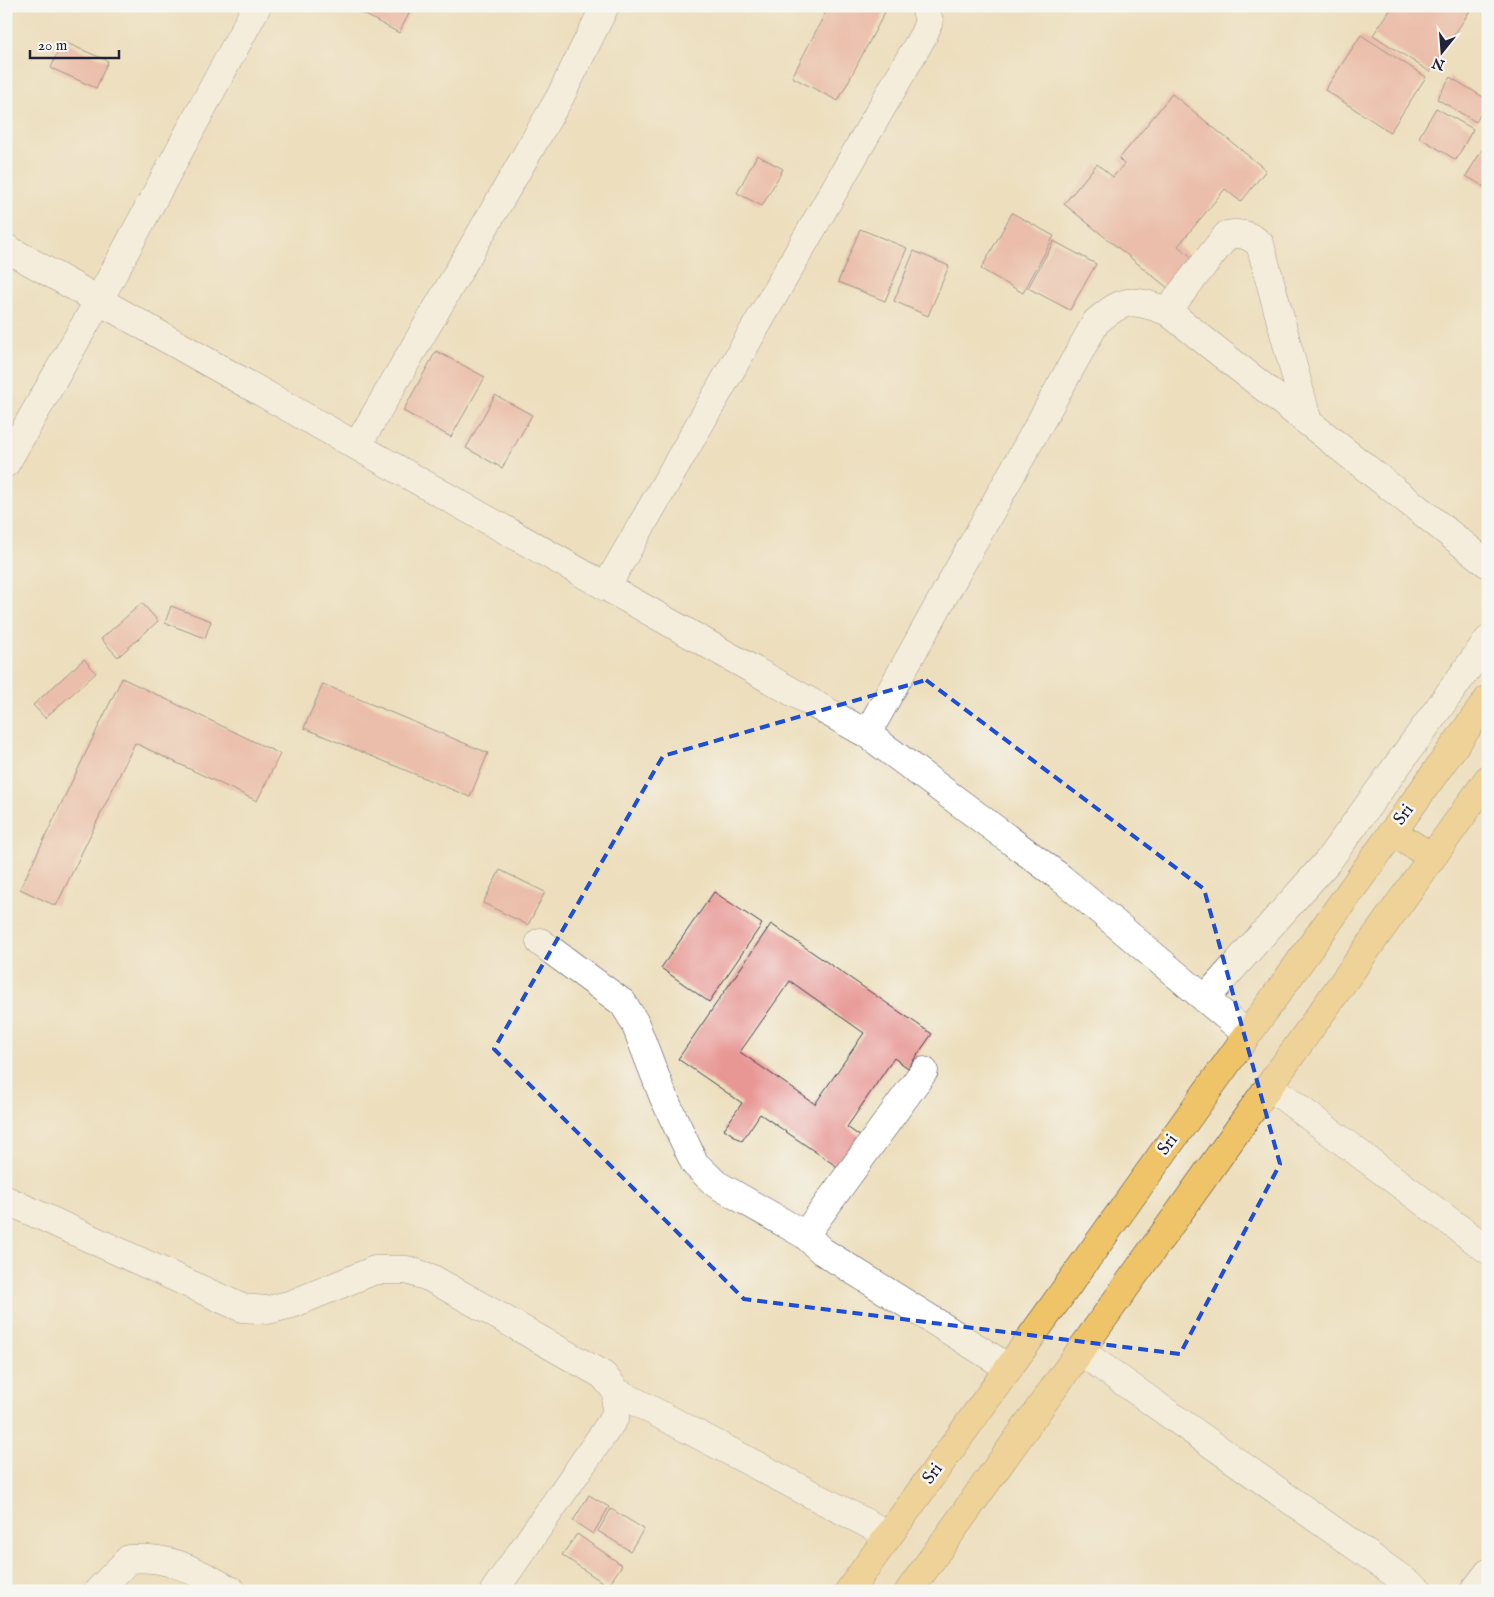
<svg xmlns="http://www.w3.org/2000/svg" width="1494" height="1597" font-family="'IM FELL English',serif">
<style>
.building{fill:#e89794;fill-rule:evenodd}
.lines{fill:none;stroke-linecap:round;stroke-linejoin:round}
.minor-casing{stroke:#403e4e;stroke-width:29}
.trunk-casing{stroke:#403e4e;stroke-width:29}
.minor{stroke:#fff;stroke-width:28}
.trunk{stroke:#efc469;stroke-width:28}
.marked{fill:none;stroke:#1d4ed8;stroke-width:4;stroke-dasharray:10 6;stroke-linejoin:round}
.labels{text-anchor:middle;dominant-baseline:central;stroke-width:5;stroke-linejoin:round;paint-order:stroke}
.street-label{font-size:18px;fill:#22223b;stroke:#f6f6f2}
</style>
<rect width="100%" height="100%" fill="#f6f6f2"/>
<filter id="ink" filterUnits="userSpaceOnUse"><feTurbulence type="fractalNoise" baseFrequency=".02" numOctaves="2"/><feDisplacementMap in="SourceGraphic" scale="10" xChannelSelector="R" yChannelSelector="G"/><feConvolveMatrix kernelMatrix="1 2 1 2 8 2 1 2 1" color-interpolation-filters="sRGB"/></filter>
<filter id="wash" filterUnits="userSpaceOnUse"><feTurbulence type="fractalNoise" baseFrequency=".0096" numOctaves="4" result="noise"/><feDisplacementMap in="SourceGraphic" scale="20" xChannelSelector="R" yChannelSelector="G"/><feGaussianBlur stdDeviation="1.12" result="paint"/><feColorMatrix in="noise" values="0 0 0 0 0 0 0 0 0 0 0 0 0 0 0 0 0 1.4 0 .05"/><feComposite in="paint" operator="in"/></filter>
<g filter="url(#wash)">
<rect width="100%" height="100%" fill="#eddfbd"/>
<g id="blocks">
<path class="building" d="M349,6H413L399,33Z
M829,6H874L885,12L838,101L792,77Z
M1393,6H1473L1430,72L1373,35Z
M1361,35L1426,77L1390,132L1325,90Z
M62,41L108,61L96,88L51,68Z
M1450,77L1488,100L1476,122L1437,99Z
M1172,94L1266,170L1241,202L1225,189L1178,246L1194,259L1169,289L1064,204L1097,164L1113,177L1124,164L1119,159Z
M1436,108L1473,129L1456,160L1419,137Z
M1488,140V189L1466,176Z
M757,155L783,169L762,206L737,193Z
M1012,213L1054,236L1023,293L981,269Z
M860,229L907,248L885,301L838,282Z
M1054,241L1096,264L1070,310L1028,288Z
M914,251L949,266L928,316L894,301Z
M436,351L485,377L451,437L403,411Z
M495,395L532,415L502,468L466,448Z
M142,603L158,621L118,657L101,639Z
M171,606L211,621L205,638L165,623Z
M84,659L96,673L45,718L33,705Z
M122,678L280,754L257,801L135,743L56,906L20,889Z
M323,684L488,753L470,797L304,728Z
M500,870L545,892L528,925L483,903Z
M714,892L762,924L709,1002L661,968Z
M771,924L932,1034L908,1068L894,1058L847,1127L861,1137L839,1168L760,1114L742,1141L724,1129L742,1103L678,1059ZM790,981L864,1033L815,1104L740,1052Z
M589,1495L609,1507L593,1534L573,1521Z
M611,1509L644,1529L630,1551L598,1531Z
M577,1534L622,1565L608,1586L562,1555Z"/>
</g>
</g>
<g filter="url(#ink)">
<use href="#blocks" fill-opacity="0" stroke="#403e4e" stroke-width="1"/>
<g class="lines">
<g class="minor-casing">
<path id="minor" d="M6,248L867,734L1061,878L1247,1034
M1167,311L1227,235C1241,232 1249,235 1260,244L1308,422
M357,446L560,97L605,6
M6,463L99,300L257,6
M606,587L924,34L929,21L925,6
M867,734L1096,322C1125,297 1132,299 1167,311L1488,564
M540,942L623,1003L634,1021L663,1096L695,1164L716,1184L805,1235
M1205,999L1328,861L1488,640
M924,1071L805,1235L822,1251L1009,1368
M1269,1086L1488,1250
M6,1200L242,1308L268,1310L292,1304L375,1270H407L431,1278L603,1375L617,1392L615,1417L494,1591
M1080,1351L1419,1591
M617,1392L889,1535
M98,1591L129,1559C171,1555 196,1572 232,1591
M1474,1591L1488,1573"/>
</g>
<g class="trunk-casing">
<path id="trunk" d="M1392,832L1432,857
M849,1591L1488,699
M909,1591L1488,779"/>
</g>
<use href="#minor" class="minor"/>
<use href="#trunk" class="trunk"/>
</g>
</g>
<path d="M0 0H1494V1597H0ZM926,680L1204,889L1280,1164L1180,1354L744,1299L494,1049L663,756Z" fill="#eddfbd" fill-opacity=".55" fill-rule="evenodd"/>
<path class="marked" d="M926,680L1204,889L1280,1164L1180,1354L744,1299L494,1049L663,756Z"/>
<g class="labels">
<g class="street-label">
<text transform="translate(1404 815) rotate(-54)">Sri</text>
<text transform="translate(1168 1145) rotate(-54)">Sri</text>
<text transform="translate(933 1474) rotate(-54)">Sri</text>
</g>
</g>
<rect width="1494" height="1597" fill="none" stroke="#f6f6f2" stroke-width="25"/>
<g transform="translate(1442 52) rotate(197)" stroke="#f6f6f2" stroke-width="4" paint-order="stroke">
<path d="M0-4L9 19L0 12L-9 19Z" fill="#22223b"/>
<text y="-8" font-size="14" font-weight="bold" text-anchor="middle" fill="#22223b">N</text>
</g>
<path d="M30 50v8h89v-8" fill="none" stroke="#22223b" stroke-width="2.5"/>
<text x="38" y="50" font-size="15" fill="#22223b" stroke="#f6f6f2" stroke-width="4" paint-order="stroke">20 m</text>
</svg>
